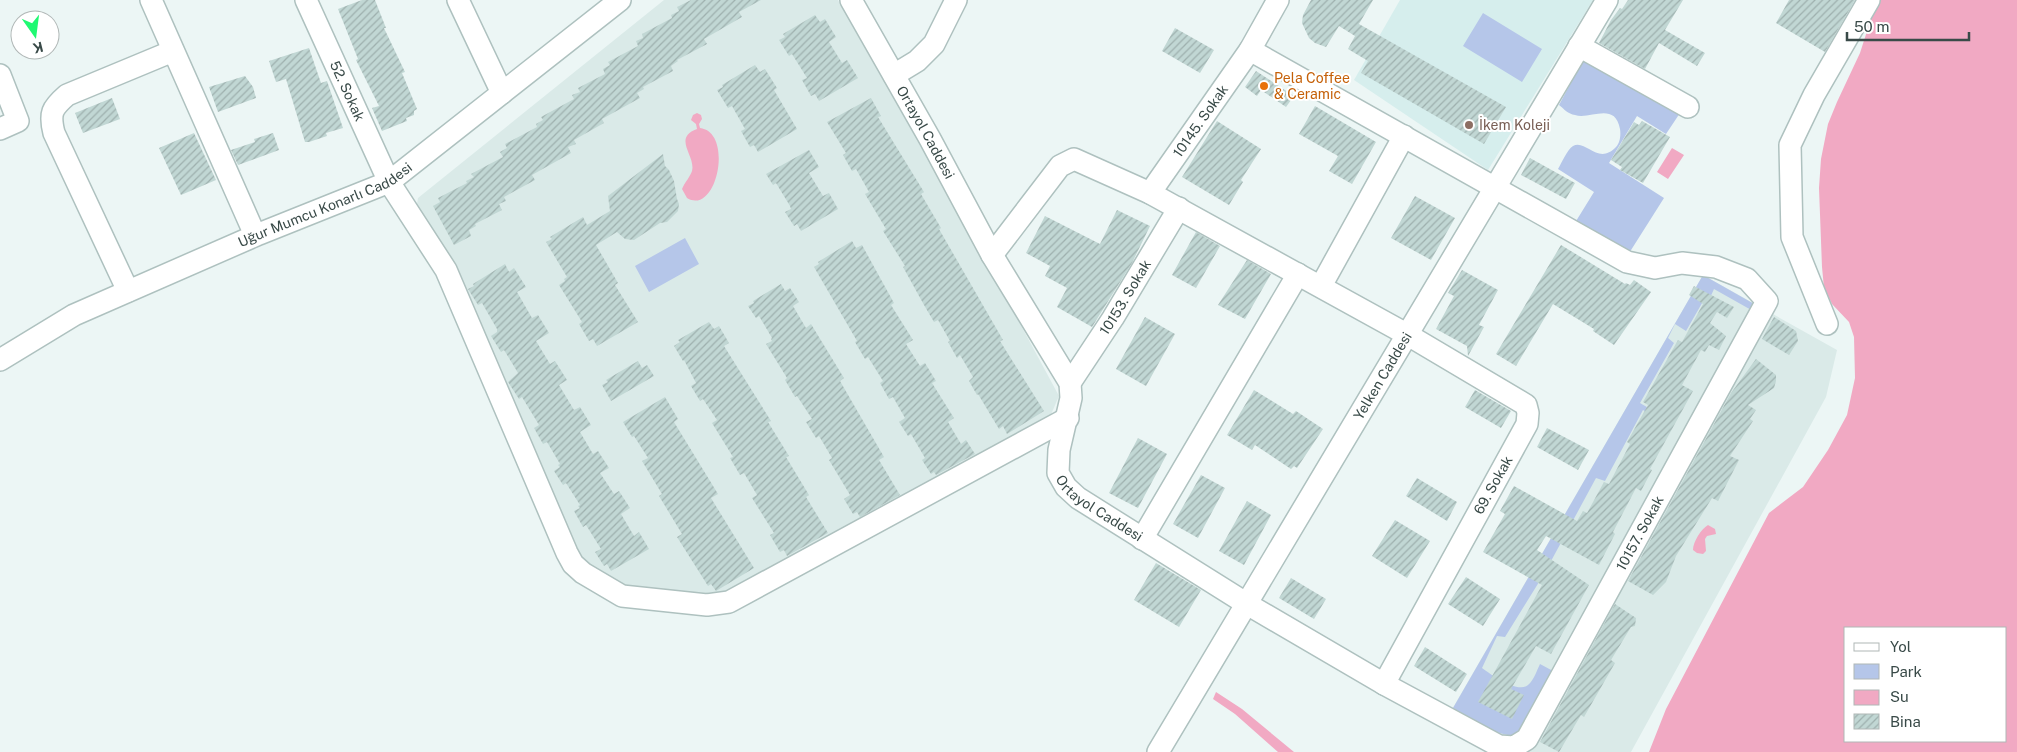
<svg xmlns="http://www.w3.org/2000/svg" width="2017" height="752" font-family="'Public Sans',sans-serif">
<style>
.residential{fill:#daeae8}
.education{fill:#d6eeed}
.green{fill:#b5c6e9}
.water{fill:#f1a9c3;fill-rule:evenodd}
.building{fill:url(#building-hatch)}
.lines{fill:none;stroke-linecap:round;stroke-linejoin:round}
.minor-casing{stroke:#aec1bf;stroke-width:24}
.minor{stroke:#fff;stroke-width:21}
.food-dot{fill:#e8710a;stroke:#fff;stroke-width:2}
.education-dot{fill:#8d6e63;stroke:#fff;stroke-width:2}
.labels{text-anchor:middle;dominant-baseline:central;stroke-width:4;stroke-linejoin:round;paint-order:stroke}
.food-label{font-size:14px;fill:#c56008;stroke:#fff;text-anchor:start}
.street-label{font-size:14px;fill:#394a48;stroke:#fff}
.education-label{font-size:14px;fill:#785e54;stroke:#fff;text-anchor:start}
</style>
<defs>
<pattern id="building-hatch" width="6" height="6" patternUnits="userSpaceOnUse" patternTransform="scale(1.25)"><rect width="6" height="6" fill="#c1d7d4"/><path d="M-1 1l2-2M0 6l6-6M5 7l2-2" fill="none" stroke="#9eb0ae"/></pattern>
</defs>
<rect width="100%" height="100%" fill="#ecf6f5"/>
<path class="residential" d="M664,0H838L870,57L926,149L1059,396L1046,426L713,601L631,594L574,555L449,264L417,204L418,198Z
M1703,275L1837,350L1826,397L1631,752H1493L1443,725Z"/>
<path class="education" d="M1400,0H1593L1488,170L1354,80Z"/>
<path class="green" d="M1483,13L1542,49L1522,82L1463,46Z
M1591,61L1680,113L1666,134L1637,116L1609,163L1664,198L1626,258L1573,226L1594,192L1558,169C1562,162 1567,150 1573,146C1586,139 1598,166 1616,147C1620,143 1621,135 1620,129C1615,101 1590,120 1575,115C1568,114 1564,109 1559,105L1582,62Z
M685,238L699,264L649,292L635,266Z
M1703,275L1756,305L1753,311L1714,289L1709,300L1705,298L1686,331L1675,324L1668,338L1674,343L1640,403L1674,423L1672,428L1643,410L1605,481L1596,478L1544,574L1505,637L1497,636L1482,668C1490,674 1518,694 1528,685C1534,680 1537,670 1540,664L1553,671L1517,734C1503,741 1467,716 1453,708Z"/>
<path class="water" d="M1877,0H2017V752H1649L1666,709L1769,513L1803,487L1828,450L1847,415L1855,378L1854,337L1849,322L1832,304L1824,288L1822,267L1819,188L1821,159L1828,124L1837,102L1860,53ZM1846,628H2006V741H1846Z
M697,113L701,115L702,119L699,124L700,128C734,132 717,216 687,198L682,189C685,182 690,177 692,171C696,156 672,138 697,129L696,124L691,120L693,115Z
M1672,148L1684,155L1668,179L1657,172Z
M1708,525L1715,529L1716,534L1707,536L1705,539L1706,551L1703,554L1697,553L1693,550C1693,542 1701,529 1708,525Z
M1216,692L1242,709L1294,752H1278L1235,714L1213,699Z"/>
<path class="building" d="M362,0H375L386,28H384L405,72L402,73L417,109L414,111V115L406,118L407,121L382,131L372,108L379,106L356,60L358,59L338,9Z
M691,0H761L739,12L742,17L704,39L707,44L677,60L678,61L671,66L673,71L643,87L644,89L637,93L640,98L602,119L604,123L574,140L576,144L568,147L571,153L532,175L535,180L504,197L506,201L499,204L502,210L475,224L476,226L469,230L471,236L454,245L433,206L440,202L438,198L467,183L466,181L474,177L471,174L503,157L500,152L507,148L505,144L537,127L536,124L543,120L541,117L574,99L572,95L580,92L578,88L605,74L603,69L610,65L608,62L638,46L636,41L643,38L642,34L672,18L671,15L679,11L677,7Z
M1311,0H1373L1359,24L1506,107L1484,144L1361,73L1368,61L1348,49L1355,36L1339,26L1326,47L1315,43L1309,38L1302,23L1303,15Z
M1628,0H1683L1665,30L1705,53L1697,66L1659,43L1645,69L1599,43L1611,20L1620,8L1622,9Z
M1789,0H1855L1825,52L1776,23Z
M815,15L820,22L825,19L836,37L829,42L842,63L847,60L858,78L819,101L815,94L811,96L802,80L807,78L792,54L789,56L779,40L785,37L783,34Z
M1175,28L1214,50L1200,73L1162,51Z
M309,48L321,83L327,81L343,128L326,133L327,136L309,142H305L286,79L276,82L269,61Z
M755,65L760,72L765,69L777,88L774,90L797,129L758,152L754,145L750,147L741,131L745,129L732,106L728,108L717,90L723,87L722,85Z
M1256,71L1294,96L1286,107L1261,90L1257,96L1245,87Z
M245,76L253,87L256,98L218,112L209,87Z
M112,98L120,119L83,133L75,113Z
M871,98L881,116L878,117L924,192L921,194L941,228L939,229L1003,340L1000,341L1044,411L1007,434L1003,426L999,429L978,394L977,395L969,381L973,377L960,355L957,358L948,342L950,341L938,320L934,322L924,305L903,267L905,266L883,231L886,229L865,194L869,192L856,169L852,171L843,155L846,153L827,122Z
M1315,106L1376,142L1352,184L1329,171L1338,156L1299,134Z
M1217,121L1261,149L1241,180L1243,182L1229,205L1182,177Z
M1642,121L1670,137L1643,183L1620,170L1622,167L1611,160L1634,122L1639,125Z
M194,133L216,180L181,195L159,148Z
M273,133L279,150L238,165L231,150L255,142L254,139Z
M809,150L819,167L809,173L823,196L829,193L838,209L801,231L797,224L794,226L785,212L791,209L790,206L776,183L773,185L766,174Z
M663,154L665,166L669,170L674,181L677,199L679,204L678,211L667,222L660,223L634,240L625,239L617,232L596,245L618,283L615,285L638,322L597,346L593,339L589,341L579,324L582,322L559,285L565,281L564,279L567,277L546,242L552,239L550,237L583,217L587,225L610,211L608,196Z
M1530,158L1575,183L1566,199L1521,175Z
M1415,196L1455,218L1431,260L1391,238Z
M1117,210L1150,226L1132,263L1092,327L1057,307L1067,288L1045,276L1050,266L1026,253L1045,216L1100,244Z
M1196,232L1220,246L1196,288L1172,275Z
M852,241L856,248L862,245L894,303L891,305L913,340L906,344L920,366L925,363L936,381L932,383L954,418L948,422L961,444L966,440L975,454L936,475L934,472L931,474L922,460L925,458L911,434L908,436L899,422L905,418L893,397L889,399L880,383L883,381L868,357L865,359L855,342L857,341L814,267L819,264L818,262Z
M1561,245L1625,284L1626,283L1630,285L1634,280L1651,292L1614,345L1593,331L1594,329L1553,304L1516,366L1496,354Z
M1247,260L1271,274L1245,319L1218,305Z
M505,264L509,272L514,268L526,287L517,292L532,318L538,315L549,333L536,341L550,364L555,361L567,380L559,385L574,410L580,407L591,425L580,432L593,454L598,451L609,468L600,473L614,494L619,491L630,508L621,514L634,536L639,532L649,549L611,571L607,564L604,566L595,552L601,549L586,525L583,527L574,511L580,508L578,506L580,505L566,483L563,485L554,471L560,467L558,465L560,464L547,442L543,444L534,428L539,425L522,397L519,399L508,382L518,373L504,350L501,352L491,336L497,332V329L482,303L478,305L468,289L474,286L473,284Z
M1462,270L1498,290L1479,325L1484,327L1468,356L1467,346L1436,329L1454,296L1448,293Z
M781,284L785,291L790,288L799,302L793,306L806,328L811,324L844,378L840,381L884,457L879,460L900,495L860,517L857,512L853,514L844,499L850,495L829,460L832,458L819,436L816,438L806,422L812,419L797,396L795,397L785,380L787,378L766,344L772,341L771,339L772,338L759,316L756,318L748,306L754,303L753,301Z
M1694,286L1734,307L1727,318L1717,312L1710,323L1726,336L1719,350L1709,345L1705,352L1701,350L1682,385L1693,391L1650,469L1652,470L1641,491L1636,488L1613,532L1615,534L1599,565L1546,536L1537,550L1589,585L1551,654L1536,646L1511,689L1524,695L1512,719L1478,702L1542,585L1483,552L1505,514L1500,511L1514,486L1577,521L1583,511L1587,513L1604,482L1609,484L1630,444L1627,442L1648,405L1643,402L1678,340L1682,342L1703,304L1689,295Z
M1145,317L1175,334L1146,386L1116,369Z
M1774,317L1796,331L1798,341L1789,355L1762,339Z
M709,322L714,329L719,326L729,343L724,346L771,421L768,422L789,456L786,457L809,495L806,497L828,533L787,556L784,550L780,552L770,535L774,533L752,498L757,495L744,473L740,475L730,458L733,457L712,423L717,420L703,399L700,401L691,386L696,383L684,360L683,361L674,346L680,342L678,340Z
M1756,359L1776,375V381L1774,388L1748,405L1756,410L1750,419L1753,421L1730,456L1739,460L1718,501L1712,498L1676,556L1666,582L1653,595L1628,581L1731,393Z
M638,361L642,368L647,365L654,376L611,401L602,385L608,382L606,380Z
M1254,390L1293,414L1296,411L1323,429L1297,468L1294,466L1291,469L1255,445L1252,450L1227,435Z
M1475,390L1511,411L1501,428L1465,407Z
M665,397L678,419L674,422L718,494L711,498L754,568L716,591L711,584L708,586L677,537L682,534L659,496L662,494L642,461L648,458L634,436L632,437L623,422Z
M1547,428L1589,450L1578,470L1537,447Z
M1138,438L1167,454L1138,508L1109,493Z
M1201,475L1225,488L1198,538L1173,524Z
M1417,478L1457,502L1447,521L1406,496Z
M1247,501L1271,515L1244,565L1219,551Z
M1395,520L1430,541L1407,578L1372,556Z
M1156,563L1201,590L1179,627L1134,600Z
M1466,577L1500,599L1483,626L1448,604Z
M1291,578L1326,599L1314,619L1279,598Z
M1615,604L1636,618L1635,626L1631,627L1611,660L1615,663L1584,717L1581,715L1559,752L1540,742Z
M1425,647L1467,674L1456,692L1414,666Z"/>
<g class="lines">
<g class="minor-casing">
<g id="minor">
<path d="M151,0L255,235"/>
<path id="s1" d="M306,0L389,182L446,270L567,553L573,564L583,573L622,596L707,605L729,602L1068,418"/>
<path d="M458,0L502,93"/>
<path id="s2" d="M851,0L930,139L992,255L1070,383L1071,398L1059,450L1058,473L1066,487L1078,498L1247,604L1384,684L1499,746L1514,747L1527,739L1767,301L1747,279L1716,267L1682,263L1655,268L1627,262L1250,50L1278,0"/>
<path d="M1579,46L1688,107"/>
<path d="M0,75L18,121L0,129"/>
<path d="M894,75L917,61L934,44L956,0"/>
<path id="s3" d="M1150,193L1250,50"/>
<path d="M992,255L1060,166L1074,159L1150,193L1408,335L1526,405L1528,413L1527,424L1384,684"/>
<path d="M1321,286L1404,136"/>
<path d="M128,291L54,133C49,113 52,108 67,95L173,51"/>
<path d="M1827,324L1792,237L1790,145L1814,95L1869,0"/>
<path id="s4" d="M0,360L74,315L259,234L389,182L620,0"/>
<path id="s5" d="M1070,383L1113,318L1179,208"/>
<path d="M1142,539L1298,274"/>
<path id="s6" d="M1158,752L1607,0"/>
</g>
</g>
<use href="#minor" class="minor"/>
</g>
<circle class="food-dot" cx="1264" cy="86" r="5"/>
<circle class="education-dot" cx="1469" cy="125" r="5"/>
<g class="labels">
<g class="food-label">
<text x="1274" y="78">Pela Coffee<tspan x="1274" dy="16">&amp; Ceramic</tspan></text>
</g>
<g class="street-label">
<text stroke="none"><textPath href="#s1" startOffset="100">52. Sokak</textPath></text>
<text stroke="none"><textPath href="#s3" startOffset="88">10145. Sokak</textPath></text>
<text stroke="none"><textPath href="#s2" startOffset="152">Ortayol Caddesi</textPath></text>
<text stroke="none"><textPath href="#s4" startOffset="361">Uğur Mumcu Konarlı Caddesi</textPath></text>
<text stroke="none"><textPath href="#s5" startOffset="102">10153. Sokak</textPath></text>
<text stroke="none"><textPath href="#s6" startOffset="438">Yelken Caddesi</textPath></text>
<text transform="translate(1493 485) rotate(-61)">69. Sokak</text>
<text stroke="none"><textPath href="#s2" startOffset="588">Ortayol Caddesi</textPath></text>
<text stroke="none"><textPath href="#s2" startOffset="1319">10157. Sokak</textPath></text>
</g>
<g class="education-label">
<text x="1479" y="125">İkem Koleji</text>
</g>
</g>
<rect x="1844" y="627" width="162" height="115" fill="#ffffff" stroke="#b0b7b6"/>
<rect x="1854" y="643" width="25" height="8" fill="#ffffff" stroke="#b0b7b6"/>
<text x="1890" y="652" font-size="15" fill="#394a48">Yol</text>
<rect x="1854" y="664" width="25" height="15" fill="#b5c6e9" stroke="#b0b7b6"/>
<text x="1890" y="677" font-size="15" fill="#394a48">Park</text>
<rect x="1854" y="690" width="25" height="15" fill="#f1a9c3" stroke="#b0b7b6"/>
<text x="1890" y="702" font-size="15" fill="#394a48">Su</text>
<rect x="1854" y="714" width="25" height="15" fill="url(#building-hatch)" stroke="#b0b7b6"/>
<text x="1890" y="727" font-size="15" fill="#394a48">Bina</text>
<g transform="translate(35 35) rotate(166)"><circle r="24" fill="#ffffff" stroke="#b0b7b6"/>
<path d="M0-4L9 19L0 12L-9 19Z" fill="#1ff972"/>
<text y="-8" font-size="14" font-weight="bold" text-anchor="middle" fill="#394a48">K</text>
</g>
<path d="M1847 32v8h122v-8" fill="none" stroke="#394a48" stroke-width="2.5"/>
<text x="1854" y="32" font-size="15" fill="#394a48" stroke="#ffffff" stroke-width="4" paint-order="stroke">50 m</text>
</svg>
